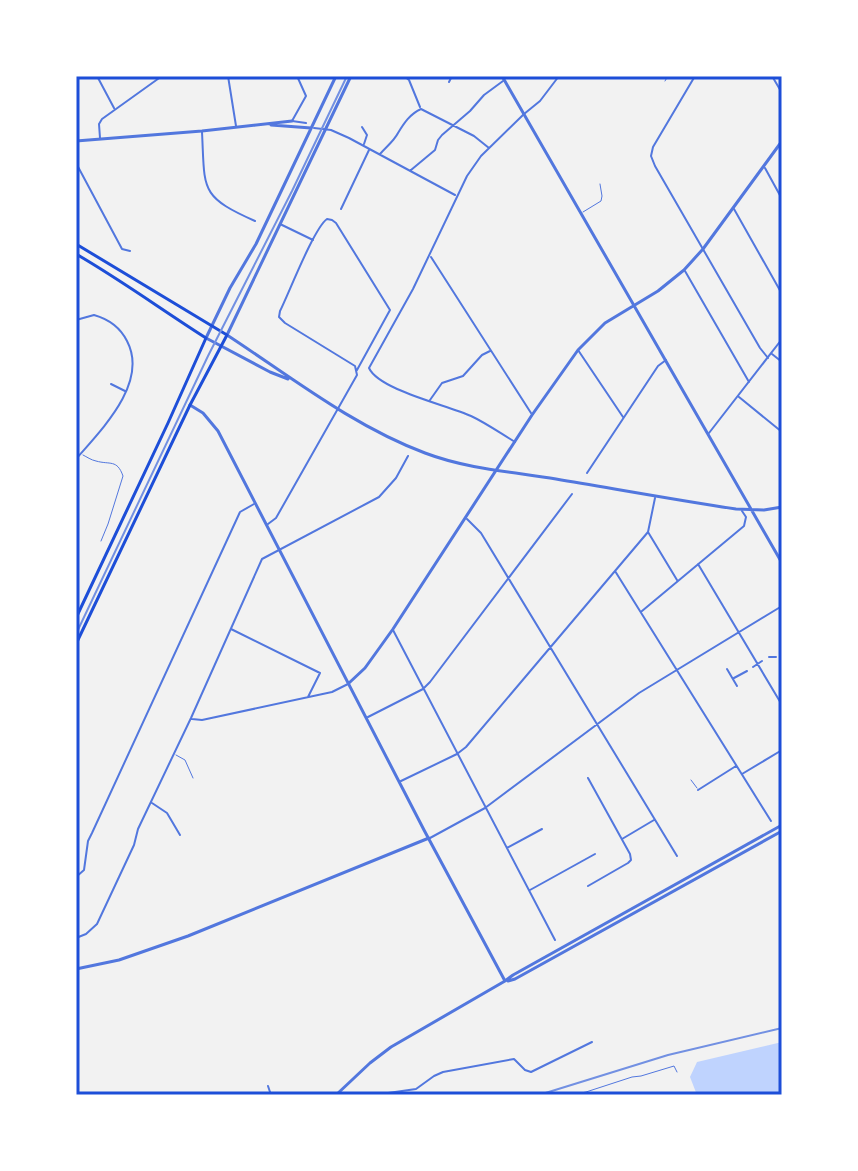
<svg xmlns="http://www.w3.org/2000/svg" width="858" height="1171" font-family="'DejaVu Sans',sans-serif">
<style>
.water{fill:#bfd3fe}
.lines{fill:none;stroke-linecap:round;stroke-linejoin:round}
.service{stroke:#5277de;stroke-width:1}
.minor{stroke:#5277de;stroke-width:2}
.tertiary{stroke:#5277de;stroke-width:3}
.secondary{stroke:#1d4ed8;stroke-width:3}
.tram{stroke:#7290e2;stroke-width:2}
.neatline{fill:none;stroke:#1d4ed8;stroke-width:3}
</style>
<rect width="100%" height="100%" fill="#f2f2f2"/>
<path class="water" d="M782,1042V1095H697L690,1077L697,1062Z"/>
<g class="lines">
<path class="service" d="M665,81L668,76
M583,212L601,201L602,196L600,184
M83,455C87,457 91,460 96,461C110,465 117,459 123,476L108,524L101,541
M176,755L185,760L193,778
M691,780L697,788
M571,1095L586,1092L632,1077L641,1076L674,1066L677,1072"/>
<path class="minor" d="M97,76L114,108
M228,76L236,126
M297,76L306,96L292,121L306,123
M404,76L409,80L420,107
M695,76L653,147L651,156L655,166L760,348L768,358
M772,76L782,93
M449,82L452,76
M362,127L367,135L364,144
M314,128L331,130L349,138L455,195
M202,132C205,190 199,196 255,221
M100,138L99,124L102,119L162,76
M380,154C386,147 394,141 398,133C404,123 410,114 421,109L474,136L489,148
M76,163L122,249L130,251
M765,168L782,199
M411,170L435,150L438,140L442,135L470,111L484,95L503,81
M341,209L369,150
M734,209L782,294
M280,224L313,240
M431,257L531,413
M685,271L749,382
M76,320L94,315C108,319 120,327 127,341C149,383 101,430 76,459
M578,350L623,417
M772,354L782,362
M111,384L125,391
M739,397L782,432
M430,400L442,383L463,376L482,355L490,351
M709,433L782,339
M515,442C500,433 486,423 471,416C447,405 379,390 369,368L413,289L467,176L481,156L524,114L540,101L559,76
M587,473L658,366L666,360
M467,519L481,533L677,856
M268,524L276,518L357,375L355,366L285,323L279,317L280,311C289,293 314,228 327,219L332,220L336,223L390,310L357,370
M648,532L677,580
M698,564L782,705
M615,571L771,821
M642,611L744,526L746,517L742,511
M231,629L320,673L308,697
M393,630L555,940
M769,657H776
M753,667L762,661
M727,669L737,686
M734,678L747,671
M368,717L423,689L430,682L572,494
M192,719L202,720L332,692L348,684
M742,774L782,750
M401,781L457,754L466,747L648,532L655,498
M698,790L736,766
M152,803L167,813L180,835
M430,838L485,808L639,693L782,606
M622,839L654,820
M507,848L542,829
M76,877L84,870L88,841L92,833L240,512L254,504
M588,886L628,863L631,860L630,854L588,778
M530,890L595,854
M76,938L86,934L97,924L134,845L138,829L191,718L262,559L379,497L396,478L408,456
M268,1086L271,1095
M374,1095L416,1089L434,1076L443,1072L514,1059L525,1070L531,1072L592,1042"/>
<path class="tertiary" d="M351,76L227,335C291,377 353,426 425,453C467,469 513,472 556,479C616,489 676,500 736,509L764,510L782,507
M502,76L782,563
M271,125L311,128
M76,141L202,131L292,121
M288,379L270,372L206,338L230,288L256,244L336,76
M190,405L203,413L218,431L424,830L505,981
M349,683L365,668L393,629L532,415L578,350L605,323L658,291L684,270L703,249L782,141
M76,969L119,960L188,936L429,838
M76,979V1007
M508,981L515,979L782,831
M336,1095L370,1063L391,1047L505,981L513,975L782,825"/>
<path class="secondary" d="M76,244L227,335L190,405L76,644
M76,254C121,280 162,310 206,338L168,423L76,618"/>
<path class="tram" d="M76,634L208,356L292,191L347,76
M539,1095L668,1055L782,1028"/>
</g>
<rect width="858" height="1171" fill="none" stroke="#ffffff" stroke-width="156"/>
<rect x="78" y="78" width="702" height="1015" class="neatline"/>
</svg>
